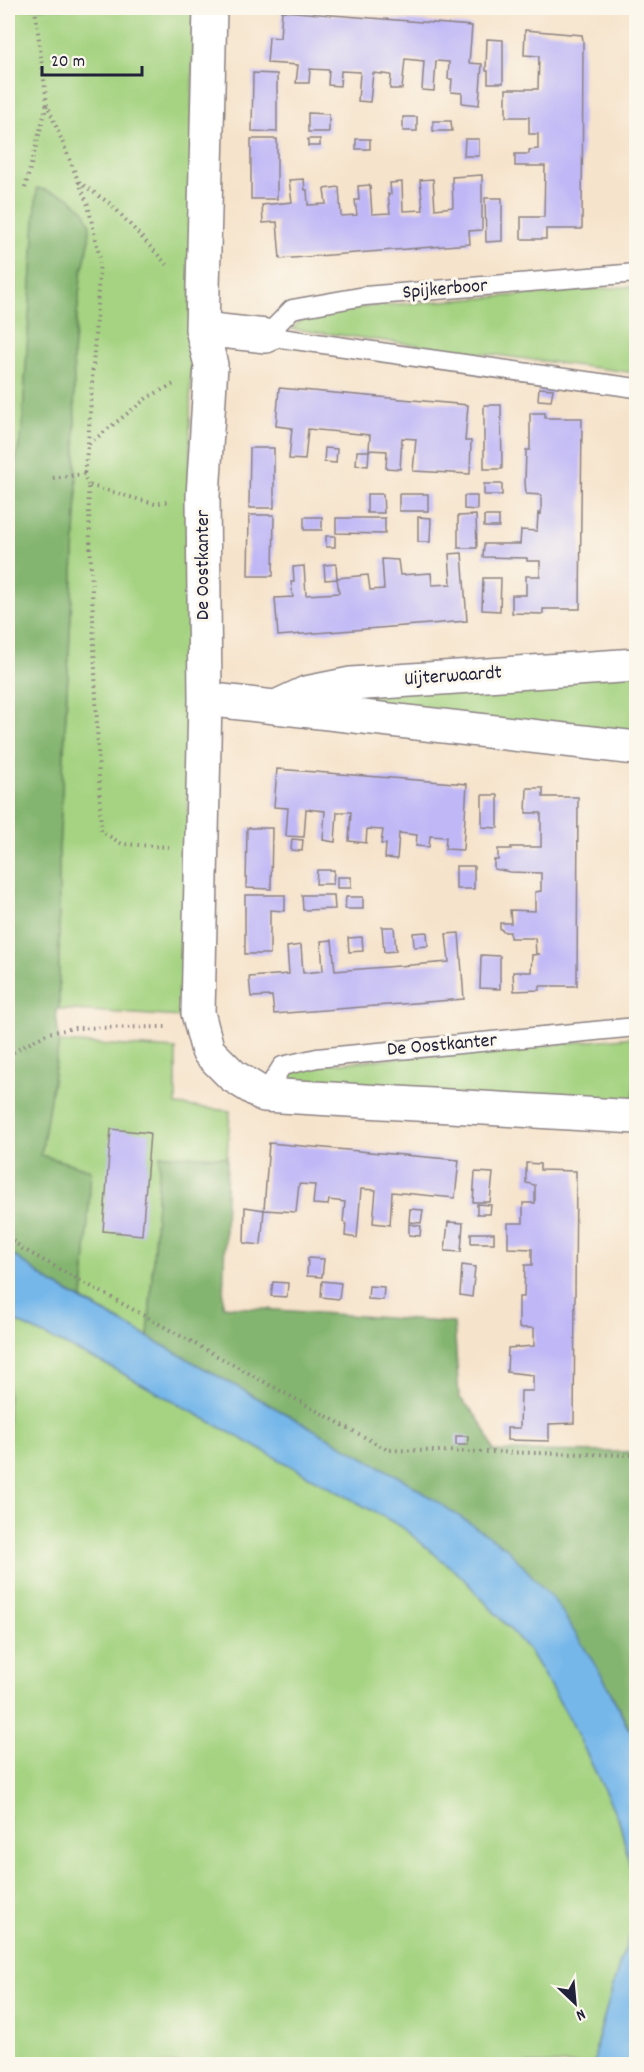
<svg xmlns="http://www.w3.org/2000/svg" width="644" height="2072" font-family="Dekko,sans-serif">
<style>
.green{fill:#a5d381;stroke:#647a5e;stroke-width:1.5}
.forest{fill:#84b56f;stroke:#536c55;stroke-width:1.5}
.water{fill:#76b7ea;stroke:#4c6c92;stroke-width:1.5}
.building{fill:#c0b8f6}
.lines{fill:none;stroke-linecap:round;stroke-linejoin:round}
.service-casing{stroke:#8c8283;stroke-width:21}
.minor-casing{stroke:#8c8283;stroke-width:36}
.path{stroke:#8c8283;stroke-width:4;stroke-dasharray:1.5 4.5;stroke-linecap:butt}
.service{stroke:#fff;stroke-width:18}
.minor{stroke:#fff;stroke-width:33}
.labels{text-anchor:middle;dominant-baseline:central;stroke-width:6;stroke-linejoin:round;paint-order:stroke}
.street-label{font-size:20px;fill:#22223b;stroke:#fbf7ec}
</style>
<rect width="100%" height="100%" fill="#fbf7ec"/>
<filter id="ink" filterUnits="userSpaceOnUse"><feTurbulence type="fractalNoise" baseFrequency=".0167" numOctaves="2"/><feDisplacementMap in="SourceGraphic" scale="12" xChannelSelector="R" yChannelSelector="G"/><feConvolveMatrix kernelMatrix="1 2 1 2 8 2 1 2 1" color-interpolation-filters="sRGB"/></filter>
<filter id="wash" filterUnits="userSpaceOnUse"><feTurbulence type="fractalNoise" baseFrequency=".008" numOctaves="4" result="noise"/><feDisplacementMap in="SourceGraphic" scale="24" xChannelSelector="R" yChannelSelector="G"/><feGaussianBlur stdDeviation="1.35" result="paint"/><feColorMatrix in="noise" values="0 0 0 0 0 0 0 0 0 0 0 0 0 0 0 0 0 1.4 0 .05"/><feComposite in="paint" operator="in"/></filter>
<g filter="url(#wash)">
<rect width="100%" height="100%" fill="#f6e3cb"/>
<path class="green" d="M8,8H193L187,910L181,1017L59,1009V850L77,495L73,353L81,276L89,243L37,188L22,431L12,482L8,487V328L14,295L13,206L8,121Z
M636,286V373L291,329L303,319L363,307Z
M636,659V743L314,693Z
M635,1037L634,1107L282,1088L287,1074L317,1065Z
M59,1042L176,1049V1105L230,1111L227,1157L160,1155L148,1337L83,1300L91,1170L41,1155Z
M8,1318L109,1366L402,1527L461,1576L528,1649L571,1721L620,1823L634,1882L636,1920L619,1965L597,2042L594,2064H8Z"/>
<path class="forest" d="M37,188L67,196L84,210L90,224L89,243L81,276L73,353L77,495L59,850V1009L56,1010L59,1042L41,1155L91,1170L83,1300L51,1283L8,1251V487L12,482L22,431Z
M160,1155L227,1157L223,1306L454,1323L459,1397C475,1413 487,1428 493,1451L636,1452V1732L629,1728L604,1679L406,1481L148,1337Z"/>
<path class="water" d="M8,121L13,206L14,295L8,328Z
M8,1251L51,1283L406,1481L507,1548L557,1604L604,1679L628,1728L636,1732V2035L632,2064H594L597,2042L619,1965L636,1920L634,1882L620,1823L571,1721L528,1649L461,1576L402,1527L109,1366L8,1318Z"/>
<g id="blocks">
<path class="building" d="M282,11L472,26L469,63L482,64L479,105L462,103V93L451,92L452,79H448L449,62L436,61L434,91L422,90L424,61L405,59L402,89H390L391,75L373,73L370,102L358,101L360,72L341,71L340,86L328,85L329,70L310,69L309,83H296L298,65L267,63L269,37L280,38Z
M525,30L582,35L583,40L582,229H546V239H521V217H544L545,166H515V154H529V150L538,149V134H529V117H506V89H538L539,56L524,55Z
M487,39L503,40V83H488V71H486Z
M253,73L277,74V132L252,131Z
M308,113L329,114V132H308Z
M403,117H417V131H403Z
M433,121H451L452,131H433Z
M251,139H277V199H251Z
M308,139H320V146H308Z
M356,139H370V149H356Z
M465,139H479V156H464Z
M482,175V230L469,231L470,244L280,259L277,222L263,223L262,205L292,202L289,180L304,179L305,190H307L308,205L326,204L324,189L339,187L341,216L357,215L355,200H359L358,186L370,185L372,214L390,213L388,194H391L390,183L402,182L403,211L423,210L420,180L433,179L435,209L453,207L452,177Z
M485,198H502V241L486,242Z
M279,388L468,405L465,441H471L470,474L413,471L416,439L402,438L400,469L386,468L387,451L369,450L370,435L308,429L305,460L289,459L292,428L276,426Z
M539,388L553,389L551,401L538,400Z
M484,405H501L502,469H484Z
M530,413H545V418H582L580,609H543V614L512,613V595H526V576H540V561H527V558L483,557L484,544H520L521,530L537,531L538,513L541,514V495L526,494L525,482L526,450H530Z
M250,448H274V508H249Z
M325,448L337,449L336,463L324,462Z
M357,451H369L368,466L356,465Z
M484,484H502V495H484Z
M367,494H383L384,513H367Z
M399,494H428V511H399Z
M464,496H477V510L464,509Z
M249,515H274L273,576H248Z
M476,515L477,548H458V516Z
M484,516H499V527H484Z
M304,517H322V530H304Z
M418,517L431,518L430,542H418Z
M336,518H385V534L336,533Z
M326,536H335V547H326Z
M462,553L467,621L278,636L275,598L293,597L291,582H294L293,567L304,566L306,595L339,593L337,578L368,575L370,590L384,589L382,559L398,560L400,575L431,573L432,585L451,584L449,554Z
M336,564L337,579L325,580L324,565Z
M483,578H501L500,611L482,610Z
M277,769L467,784L463,850L445,849L446,837L430,836L429,847L416,846L417,835L399,833L397,859L385,858L386,844H381L383,830L367,829L366,843L349,841L351,812H337L335,842L323,840L325,811L306,809L304,837L286,836L288,808L274,807Z
M527,788H543V797H578L577,986H540V990L514,991L513,972H531L532,955L540,954H536L535,938H510V932H505L500,929V923H511L510,910L535,911V892L541,891V873L510,872L494,869V860H498V849H511V847H541V813H526Z
M482,795H498V828L482,827Z
M247,828H272L271,889L246,888Z
M292,839L303,840L302,851L291,850Z
M456,866H474V889H456Z
M317,870H334L333,884H316Z
M337,877H351V888H337Z
M245,895H285V911L270,910V954H245Z
M302,895H334L335,909L303,910Z
M346,897H363V909H345Z
M382,927H394L396,951L384,952Z
M427,932L428,946L414,947L413,933Z
M459,933L464,999L274,1014L272,996L251,997L249,977L289,974L287,947L301,945L303,973L323,971L321,941L332,940L335,971L449,962L446,934Z
M362,937L363,951L349,952L348,938Z
M481,955L500,956V989L480,988Z
M111,1129L150,1133L142,1235L103,1231Z
M269,1143L459,1160L455,1198L392,1192L390,1225L373,1223L376,1190L361,1189L357,1238L345,1236L346,1223L343,1222L345,1202L329,1200L328,1205L313,1204L315,1185L299,1184L296,1212L264,1210Z
M526,1163L540,1164V1170L576,1171L574,1423L549,1424V1441L507,1440V1428H520L521,1391H533V1375L507,1372L508,1348L534,1346V1328H519V1297H524L525,1265H532V1249L508,1248V1223H523V1203H535V1185L526,1183Z
M475,1172L493,1173L490,1202H473Z
M477,1204L491,1205L490,1214H477Z
M245,1207L264,1210L261,1245L244,1243Z
M410,1209L423,1210L421,1223L409,1222Z
M448,1222L463,1223L461,1252L445,1251Z
M409,1224L421,1226L420,1236L409,1235Z
M471,1233H494V1243H471Z
M308,1258L324,1259L322,1277L307,1276Z
M462,1265L475,1267L472,1297L460,1295Z
M322,1281L341,1283L339,1299L321,1297Z
M273,1282L288,1283L287,1297L271,1296Z
M369,1286L384,1287L383,1300L368,1299Z
M456,1436H468V1445H456Z"/>
</g>
</g>
<g filter="url(#ink)">
<use href="#blocks" fill-opacity="0" stroke="#8c8283" stroke-width="1.5"/>
<g class="lines">
<g class="service-casing">
<path id="service" d="M266,336L292,309L365,296L636,273
M266,336L636,388
M264,1095L282,1066L317,1058L636,1027"/>
</g>
<g class="minor-casing">
<path id="minor" d="M210,8L202,329L211,365L203,496L205,699L198,1013L208,1051L233,1076L264,1095L636,1117
M202,329L266,336
M205,699L636,748
M278,706L306,693L351,684L636,665"/>
</g>
<path class="path" d="M35,8L47,104L88,205L100,259L88,444L84,474
M79,182L112,205L169,267
M25,188L47,104
M89,444L148,397L176,383
M53,478L84,474L88,485
M169,847L122,844L101,831L88,485L155,504L170,501
M8,1055L48,1033L75,1028L168,1027
M8,1237L23,1249L388,1450L636,1455"/>
<use href="#service" class="service"/>
<use href="#minor" class="minor"/>
</g>
</g>
<g class="labels">
<g class="street-label">
<text transform="translate(445 290) rotate(-5)">Spijkerboor</text>
<text transform="translate(204 565) rotate(-90)">De Oostkanter</text>
<text transform="translate(453 677) rotate(-4)">Uijterwaardt</text>
<text transform="translate(442 1046) rotate(-5)">De Oostkanter</text>
</g>
</g>
<rect width="644" height="2072" fill="none" stroke="#fbf7ec" stroke-width="30"/>
<g transform="translate(575 2003) rotate(154)" stroke="#fbf7ec" stroke-width="4.5" paint-order="stroke">
<path d="M0-4.5L10 22L0 15L-10 22Z" fill="#22223b"/>
<text y="-9" font-size="16" font-weight="bold" text-anchor="middle" fill="#22223b">N</text>
</g>
<path d="M42 66v9h100v-9" fill="none" stroke="#22223b" stroke-width="3"/>
<text x="51" y="66" font-size="18" fill="#22223b" stroke="#fbf7ec" stroke-width="4.5" paint-order="stroke">20 m</text>
</svg>
